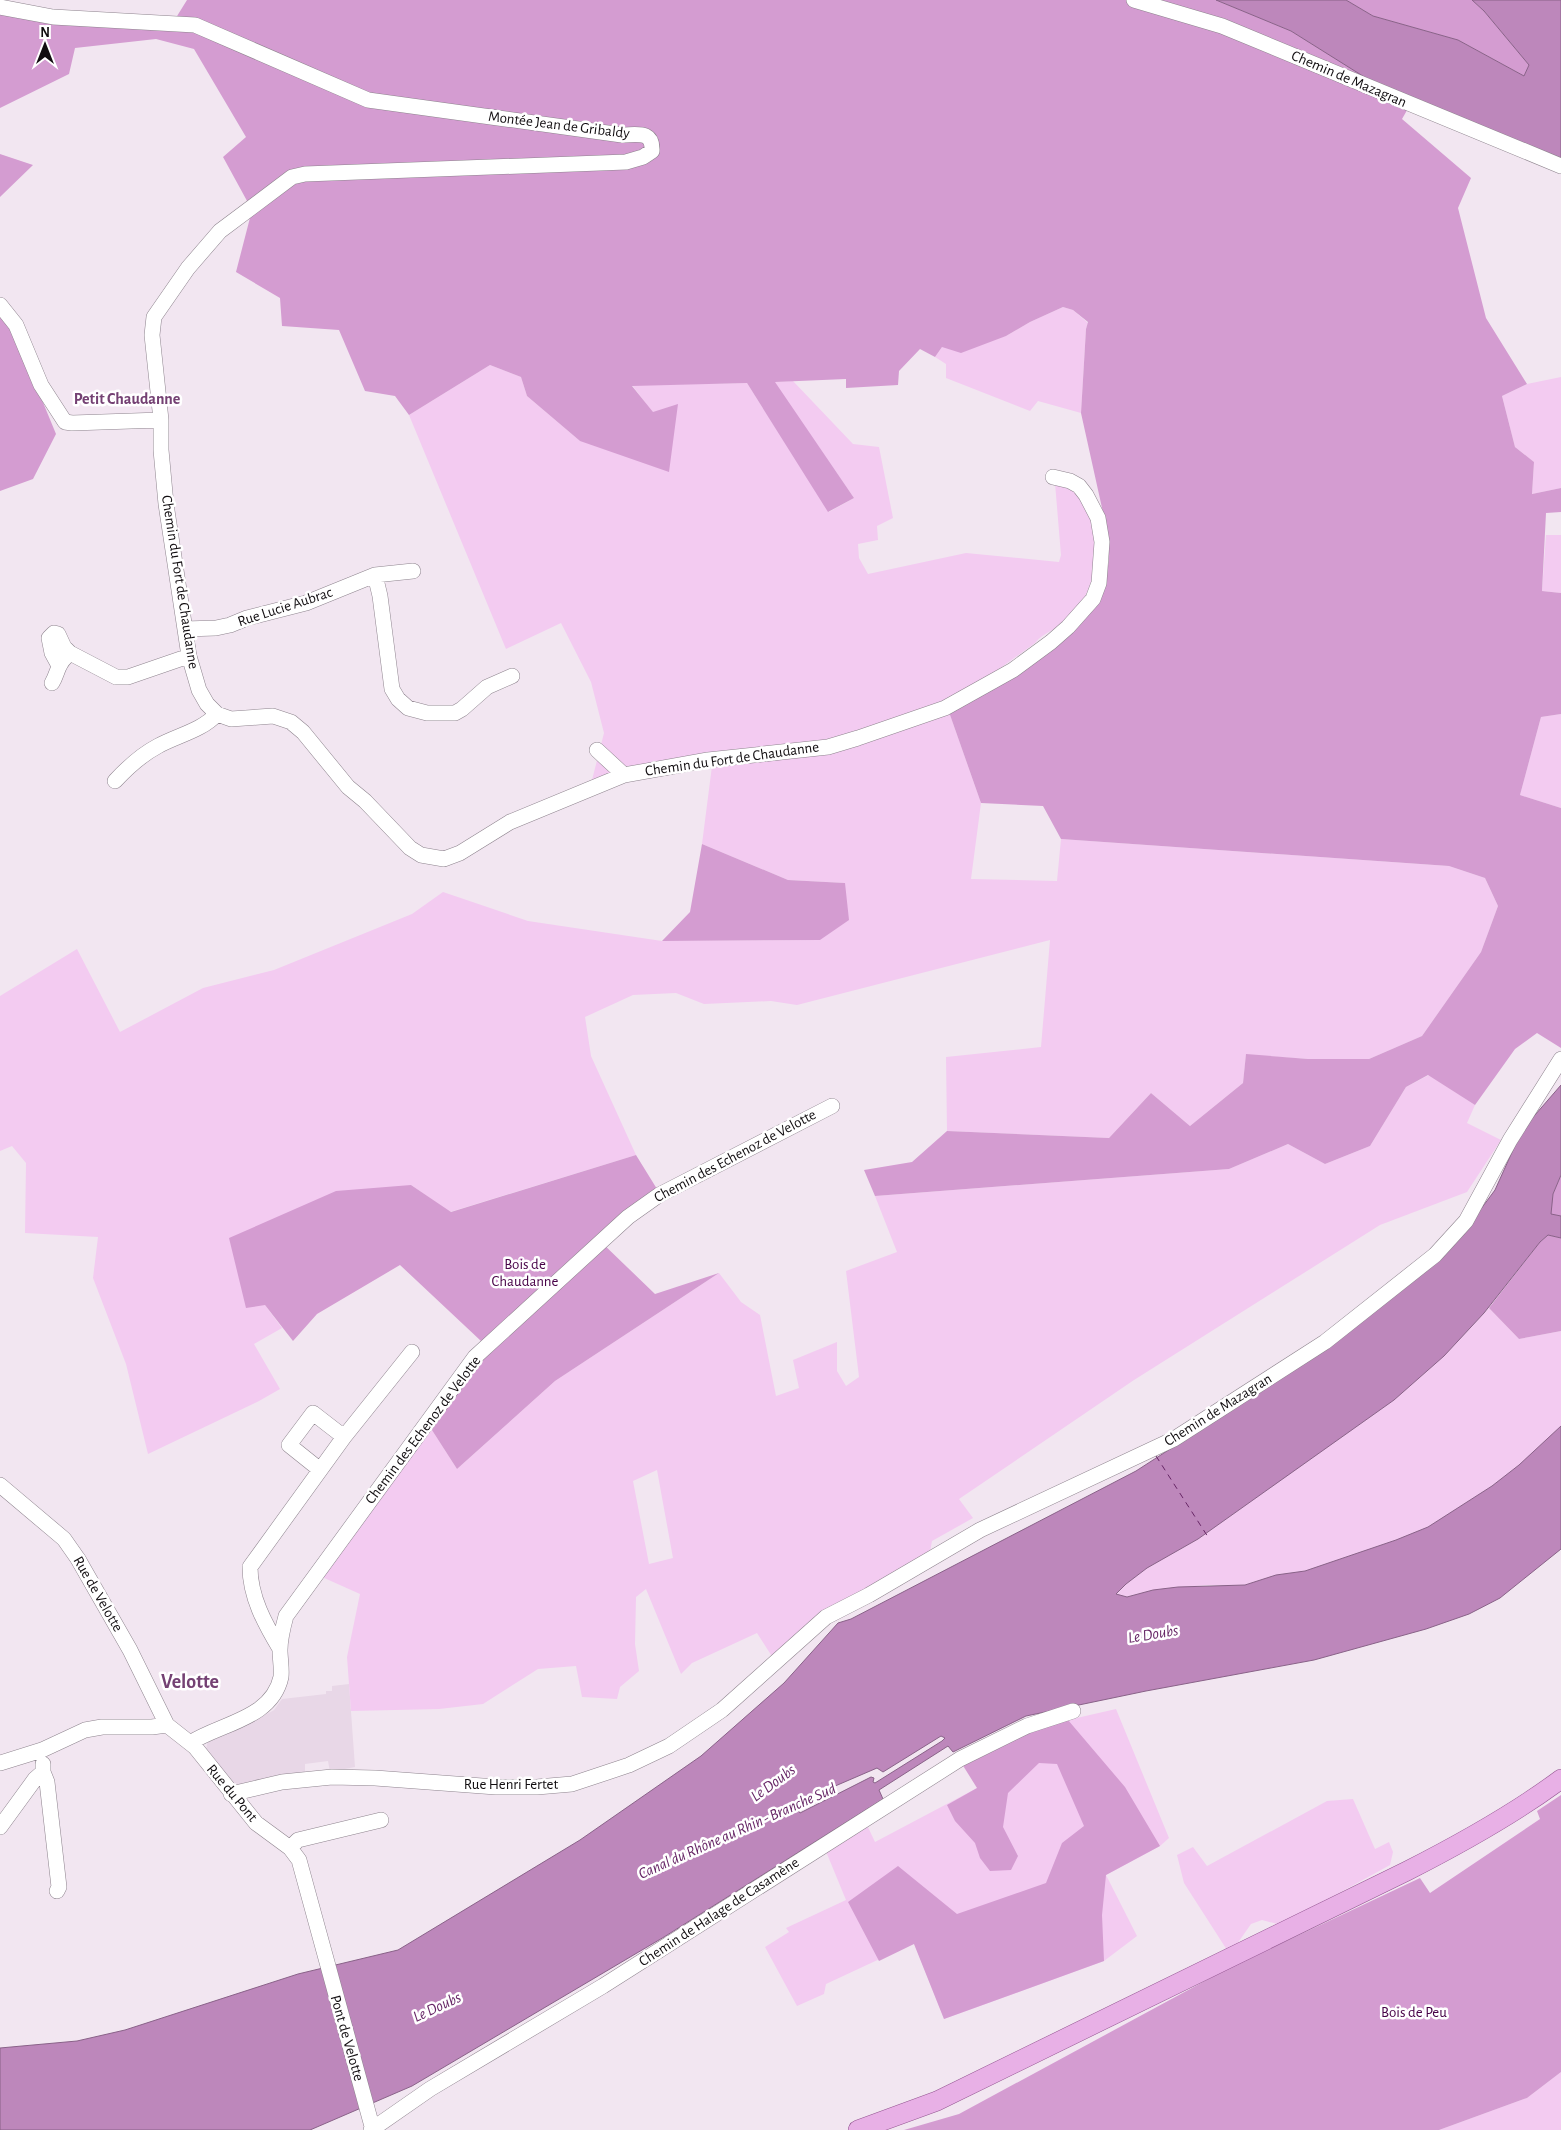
<svg xmlns="http://www.w3.org/2000/svg" width="1561" height="2130" font-family="'Alegreya Sans',sans-serif">
<style>
.built{fill:#e8d7e7}
.green{fill:#f3cbf1;fill-rule:evenodd}
.forest{fill:#d49cd1}
.water{fill:#bd87bb;stroke:#896288;fill-rule:evenodd}
.lines{fill:none;stroke-linecap:round;stroke-linejoin:round}
.ferry{stroke:#672666;stroke-width:1;stroke-dasharray:6 5;stroke-linecap:butt}
.minor-casing{stroke:#8e848e;stroke-width:16}
.major-casing{stroke:#935591;stroke-width:20}
.minor{stroke:#fff;stroke-width:15}
.major{stroke:#e8b0e6;stroke-width:19}
.labels{text-anchor:middle;dominant-baseline:central;stroke-width:5;stroke-linejoin:round;paint-order:stroke}
.street-label{font-size:15px;fill:#110d10;stroke:#fff}
.park-label{font-size:15px;fill:#470247;stroke:#fff}
.neighbourhood-label{font-size:16px;font-weight:bold;fill:#744173;stroke:#fff}
.water-label{font-size:16px;font-style:italic;fill:#672666;stroke:#fff}
.district-label{font-size:20px;font-weight:bold;fill:#744173;stroke:#fff}
</style>
<rect width="100%" height="100%" fill="#f2e6f1"/>
<path class="built" d="M349,1684L355,1767L330,1772L328,1761L305,1764V1771L301,1776L240,1785L228,1780L206,1749L208,1741L258,1719L274,1710L282,1699L326,1694V1691H332V1686Z"/>
<path class="green" d="M1063,307L1073,310L1088,323L1086,329L1081,413L1038,401L1030,411L946,378V364L935,357L942,347L1006,336L1030,322Z
M490,365L521,377L527,396L580,441L678,404L653,413L632,385L747,383L829,512L854,498L774,382L793,381L853,444L879,447L893,518L877,526L878,540L858,544L859,558L868,574L966,553L1059,562L1061,555L1055,483C1062,486 1069,488 1075,493C1090,506 1098,542 1096,561C1095,573 1089,590 1083,600C1079,608 1069,618 1063,623C1053,631 1043,633 1035,643L945,708L828,747L629,769L592,780L604,733L591,682L561,623L506,649L409,415Z
M1561,377V488L1532,494L1534,462L1515,447L1502,396L1527,384Z
M1546,535H1561V593L1542,591Z
M949,712L981,803L971,879L1057,881L1061,839L1449,866L1485,878L1498,906L1481,952L1422,1036L1369,1059H1308L1246,1055L1243,1083L1190,1126L1151,1093L1109,1138L947,1131L946,1057L1041,1047L1050,940L797,1005L771,1001L704,1004L676,993L633,995L585,1017L591,1056L636,1155L450,1212L411,1185L265,1305L282,1328L254,1344L280,1389L259,1401L148,1454L126,1364L93,1278L98,1237L25,1233L26,1163L12,1146L0,1151V996L77,949L120,1032L203,988L274,970L412,914L443,892L528,921L662,941L820,940L845,883L788,880L702,844L712,766Z
M1561,714V808L1520,795L1541,717Z
M1429,1075L1475,1105L1467,1123L1501,1140L1467,1192L1380,1225L1134,1380L959,1499L973,1518L932,1541L930,1552L773,1658L757,1633L692,1663L681,1674L646,1589L636,1597L635,1644L639,1671L620,1687L617,1699L582,1697L576,1666L538,1669L483,1704L439,1709L351,1711L347,1657L360,1594L322,1577L430,1427L457,1469L555,1381L719,1273L741,1302L760,1315L776,1396L799,1388L793,1360L837,1342V1371L846,1386L859,1377L846,1271L897,1252L875,1196L1229,1169L1288,1144L1325,1164L1370,1146L1406,1087ZM657,1470L673,1558L649,1564L633,1481Z
M1489,1308L1519,1339L1561,1331V1426L1519,1465L1492,1486L1428,1527L1396,1540L1305,1571L1276,1575L1245,1585H1207L1153,1590L1127,1597L1116,1595L1126,1584L1147,1568L1198,1539L1394,1400L1444,1356Z
M1116,1709L1169,1838L1160,1846L1106,1875L1137,1936L1104,1961L944,2019L914,1943L826,1984L824,1994L797,2006L765,1947L789,1932L786,1928L846,1900L825,1849L866,1823L875,1842L977,1788L1068,1720Z
M1353,1799L1375,1849L1389,1842L1393,1852L1390,1865L1281,1925L1262,1920L1251,1924L1237,1944L1227,1950L1184,1883L1177,1855L1193,1847L1207,1866L1327,1801Z
M1561,2072V2130H1439L1527,2098Z"/>
<path class="forest" d="M187,0H1216L1291,31L1410,105L1402,119L1471,178L1458,208L1486,318L1527,384L1502,396L1515,447L1534,462L1532,494L1561,488V512L1546,513L1542,591L1561,593V714L1541,717L1520,795L1561,808V1048L1537,1033L1515,1049L1475,1105L1428,1075L1406,1087L1370,1146L1325,1164L1288,1144L1229,1169L875,1196L864,1170L912,1162L947,1131L1109,1138L1151,1093L1190,1126L1243,1083L1246,1054L1308,1059H1369L1422,1036L1481,952L1498,906L1485,878L1449,866L1061,839L1043,806L981,803L949,712L1015,675L1105,584L1109,560L1106,526L1081,413L1086,329L1088,322L1073,310L1063,307L1030,322L1006,336L961,353L942,347L935,357L920,349L899,371L898,385L846,388V379L775,382L854,498L828,512L747,383L632,386L653,412L678,404L669,472L580,441L527,396L521,377L490,365L409,415L395,396L365,391L339,330L282,326L280,298L236,272L252,210L223,157L246,137L194,49L156,39L75,48L69,74L0,108V13L169,29Z
M1346,0H1472L1484,11L1529,65L1524,76L1458,40L1373,16Z
M0,154L33,165L0,197Z
M0,313L14,332L56,434L33,479L0,491Z
M702,844L788,880L845,883L849,920L820,940L662,941L690,912Z
M636,1155L657,1189L599,1240L655,1294L719,1273L555,1381L457,1469L430,1427L481,1341L400,1265L317,1314L293,1341L265,1305L246,1308L229,1238L336,1191L411,1185L451,1212Z
M1561,1175V1216L1550,1215L1553,1194Z
M1548,1235L1561,1238V1331L1519,1339L1489,1308L1540,1242Z
M1068,1720L1125,1787L1160,1846L1106,1875L1102,1915L1104,1961L944,2019L914,1944L879,1961L848,1902L898,1866L957,1914L1046,1883L1062,1843L1084,1826L1057,1764L1039,1763L1008,1793L1003,1827L1018,1856L1011,1870L990,1871L980,1858L975,1843L955,1821L947,1805L977,1788L962,1764L1023,1733Z
M1561,1795V2072L1527,2098L1439,2130H904L959,2114L1227,1969L1420,1878L1430,1893L1540,1819L1537,1811Z"/>
<path class="water" d="M1216,0H1346L1373,16L1458,40L1524,76L1529,65L1484,11L1472,0H1561V161L1366,78L1291,31Z
M1561,1085V1175L1553,1194L1551,1214L1561,1216V1238L1548,1235L1540,1242L1484,1313L1444,1356L1394,1400L1198,1539L1147,1568L1126,1584L1116,1594L1127,1597L1153,1590L1178,1587L1245,1585L1276,1575L1305,1571L1396,1540L1428,1527L1492,1486L1519,1465L1561,1426V1549L1500,1598L1469,1614L1426,1629L1314,1660L1146,1691L1026,1716L953,1752L948,1746L879,1790L883,1799L664,1937L412,2086L310,2130H0V2048L77,2041L125,2030L298,1974L398,1950L580,1840L701,1756L784,1683L838,1623L851,1619L1136,1471L1319,1353L1469,1225L1495,1190L1522,1130ZM941,1736L945,1738L942,1741L875,1783L873,1782L874,1778L871,1777L800,1813L795,1806L805,1799L877,1768L883,1772Z"/>
<g class="lines">
<path class="ferry" d="M1156,1456L1208,1537"/>
<g class="minor-casing">
<path id="minor" d="M1134,0L1222,26L1561,166
M0,7L53,17L195,25L368,100L622,135C637,135 653,130 652,151L643,157L626,162L305,174L292,177L220,231L188,268L154,317L152,335L161,420V450L166,504L189,656L199,690L207,704L217,714L231,719L273,716L291,722L303,732L348,787L365,801L410,848L421,855L444,859L460,853L510,822L624,775L708,760L828,747L858,738L945,708L1013,670L1051,642L1068,627L1093,599L1099,583L1102,542L1098,518L1086,495L1079,486L1070,481L1053,477
M0,305L16,325L41,385L65,422L72,423L161,420
M375,575L380,596L392,689L398,699L408,708L427,713H455L462,709L487,687L512,676
M185,629L216,628L230,625L247,618L306,603L375,575L413,571
M58,664L52,653L49,638L54,633L58,634L64,647L70,653L116,677H128L189,656
M52,683C58,673 57,665 66,657
M597,750L624,775
M115,781C128,767 141,755 158,746C178,735 201,731 217,714
M319,1469L289,1445L313,1413L344,1437
M0,1485L64,1539L78,1559L130,1650L167,1725L195,1747L256,1823L290,1848L299,1860L373,2130
M280,1649C265,1624 250,1597 250,1567L344,1437L412,1352
M190,1743C221,1723 272,1719 281,1677C282,1668 280,1659 280,1650C280,1638 283,1627 286,1616L475,1357L628,1217L659,1195L832,1106
M0,1763L42,1750L85,1730L102,1727H152L167,1725
M43,1772L47,1782L59,1887L57,1891
M231,1794L282,1782L332,1777L375,1778L496,1787H537L572,1784L629,1765L669,1746L722,1710L826,1617L869,1595L980,1530L1174,1439L1325,1342L1435,1255L1466,1221L1510,1140L1561,1059
M0,1827L35,1779L43,1772V1764
M290,1848L298,1840L381,1820
M371,2130L430,2089L603,1986L960,1759L1027,1726L1073,1711"/>
</g>
<g class="major-casing">
<path id="major" d="M858,2130L937,2101L1407,1871C1460,1844 1513,1815 1561,1779"/>
</g>
<use href="#minor" class="minor"/>
<use href="#major" class="major"/>
</g>
<g class="labels">
<g class="street-label">
<text transform="translate(1349 79) rotate(23)">Chemin de Mazagran</text>
<text transform="translate(559 125) rotate(7)">Montée Jean de Gribaldy</text>
<text transform="translate(180 582) rotate(81)">Chemin du Fort de Chaudanne</text>
<text transform="translate(285 607) rotate(-18)">Rue Lucie Aubrac</text>
<text transform="translate(732 759) rotate(-8)">Chemin du Fort de Chaudanne</text>
<text transform="translate(735 1156) rotate(-28)">Chemin des Echenoz de Velotte</text>
<text transform="translate(1218 1410) rotate(-32)">Chemin de Mazagran</text>
<text transform="translate(423 1430) rotate(-53)">Chemin des Echenoz de Velotte</text>
<text transform="translate(98 1594) rotate(60)">Rue de Velotte</text>
<text x="511" y="1784">Rue Henri Fertet</text>
<text transform="translate(232 1793) rotate(50)">Rue du Pont</text>
<text transform="translate(719 1912) rotate(-33)">Chemin de Halage de Casamène</text>
<text transform="translate(347 2038) rotate(74)">Pont de Velotte</text>
</g>
<g class="park-label">
<text x="525" y="1264">Bois de<tspan x="525" dy="17">Chaudanne</tspan></text>
<text x="1414" y="2012">Bois de Peu</text>
</g>
<g class="neighbourhood-label">
<text x="127" y="399">Petit Chaudanne</text>
</g>
<g class="water-label">
<text transform="translate(1153 1634) rotate(-9)">Le Doubs</text>
<text transform="translate(773 1783) rotate(-36)">Le Doubs</text>
<text transform="translate(737 1831) rotate(-24)">Canal du Rhône au Rhin - Branche Sud</text>
<text transform="translate(437 2007) rotate(-25)">Le Doubs</text>
</g>
<g class="district-label">
<text x="190" y="1682">Velotte</text>
</g>
</g>
<g transform="translate(45 45)" stroke="#ffffff" stroke-width="4" paint-order="stroke">
<path d="M0-4L9 19L0 12L-9 19Z" fill="#110d10"/>
<text y="-8" font-size="14" font-weight="bold" text-anchor="middle" fill="#110d10">N</text>
</g>
</svg>
